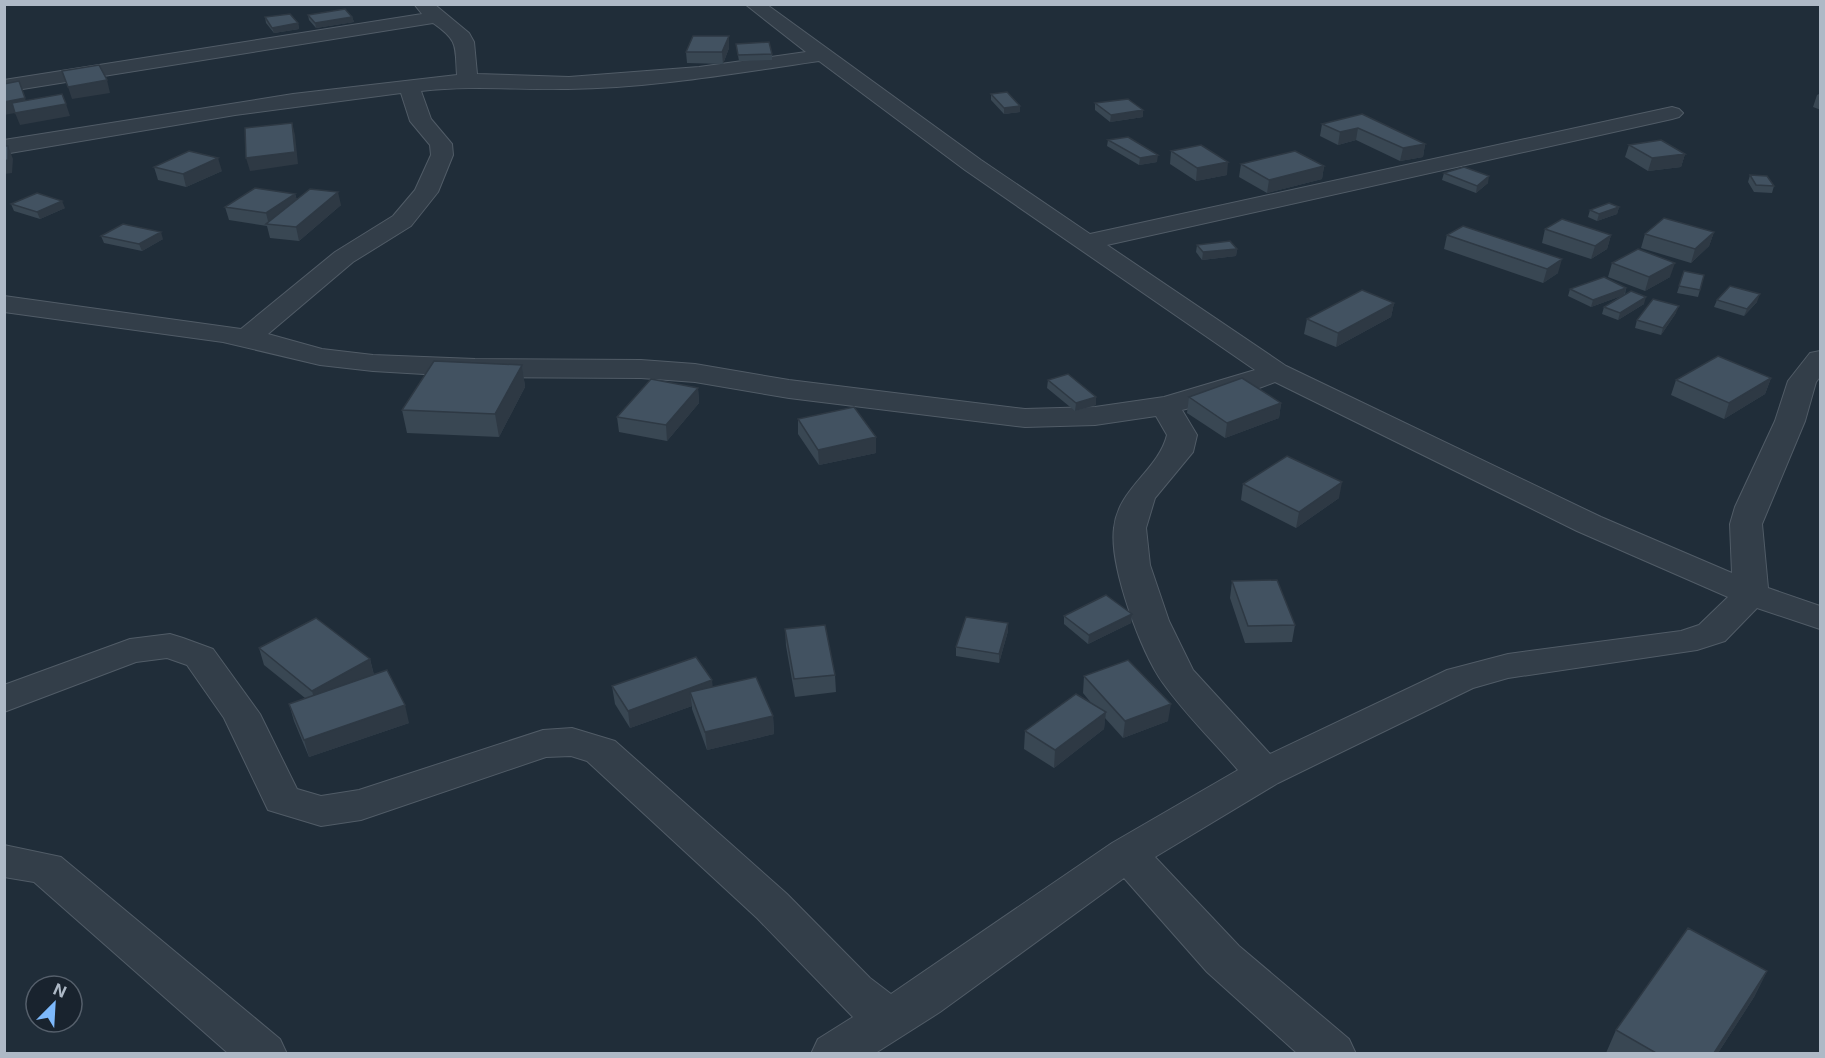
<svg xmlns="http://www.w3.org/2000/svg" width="1825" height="1058" font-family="Inter,sans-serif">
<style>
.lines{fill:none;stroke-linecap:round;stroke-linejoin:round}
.minor-casing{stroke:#515c67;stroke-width:2}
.minor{fill:#333e49;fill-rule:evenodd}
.wall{fill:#394753}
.shaded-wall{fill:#2e3944}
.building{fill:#425261;stroke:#2e3944;stroke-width:1.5}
</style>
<rect width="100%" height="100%" fill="#202d39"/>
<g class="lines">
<g class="minor-casing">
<path id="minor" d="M414,4H434L469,33L474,42L477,74L569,77L699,67L806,52L745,4H766L981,160L1090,234L1672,107L1679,109L1683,113L1679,117L1672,119L1107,245L1286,366L1601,517L1732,573L1730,524L1735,507L1775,421L1788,381L1810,353L1820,351V377L1816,382L1805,421L1762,524L1768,588L1820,606V629L1757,608L1725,641L1697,650L1508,678L1473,688L1278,783L1155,857L1239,946L1349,1039L1356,1054H1298L1207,972L1124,878L940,1012L874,1054H811L818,1039L853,1017L757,918L587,761L571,756L546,757L361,820L321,826L268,810L224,718L187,665L167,658L136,662L4,712V685L130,639L170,634L183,638L213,649L260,714L297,789L321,796L359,790L543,730L572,728L615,741L787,894L870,978L891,994L1112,843L1238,770C1213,741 1185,714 1163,683C1141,652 1109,566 1114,528C1118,488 1158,471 1167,435L1156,416L1095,425L1025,427L789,398L695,382L641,378L475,377L373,371L320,365L223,342L4,312V296L241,329L335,252L393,216L415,190L431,155L430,145L410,121L401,93L235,115L4,154V140L293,94L457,75C455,46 459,41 433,23L4,92V80L422,14ZM819,61L965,170L1255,370L1164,397L1095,407L1025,409L789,380L695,364L641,360L475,359L373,355L322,349L268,334L353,262L411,226L438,192L453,155L452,144L431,119L421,91C473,85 517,90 568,89C652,88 737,73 819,61ZM1275,382L1577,531L1728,597L1699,625L1681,631L1508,654L1447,670L1270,754L1193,670L1169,621L1150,565L1146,528L1155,498L1193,452L1197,435L1182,410L1243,394Z
M4,845L61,857L280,1039L287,1054H229L34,882L4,877Z"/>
</g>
<use href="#minor" class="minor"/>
</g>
<path class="wall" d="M308,15L352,17L354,22L316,28L309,20Z
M265,17L298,23L299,29L274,33L266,23Z
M736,44L772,54V60L739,61Z
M729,48L723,64L687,63L686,52Z
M1821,93V110L1813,107L1817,95Z
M991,94L1020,112L1004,114L991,100Z
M1095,103L1143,110V117L1110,122L1095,110Z
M1362,114L1425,144L1423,157L1400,161L1356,140L1338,145L1320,136L1322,124Z
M1108,140L1157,162L1139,165L1107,146Z
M1629,145L1685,154L1681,167L1648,171L1625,157Z
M1171,151L1227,175L1196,181L1170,164Z
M1241,164L1324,166L1322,179L1267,193L1239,177Z
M154,167L222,171L186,187L158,180Z
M1444,173L1488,183L1476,193L1442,180Z
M1750,175L1774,186L1772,193L1754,192L1748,182Z
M295,194L297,200L341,205L299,241L270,238L267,226L229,220L225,207Z
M11,204L65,208L40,219L14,211Z
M1619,207L1617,214L1597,221L1588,217L1590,210Z
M1545,229L1611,235L1607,249L1591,259L1542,243Z
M1714,232L1709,246L1691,263L1641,248L1645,234Z
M1447,235L1558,273L1543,283L1444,249Z
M101,236L163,239L142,251L104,243Z
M1197,245L1237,249L1236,256L1202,260L1196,252Z
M1612,263L1670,277L1645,291L1608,277Z
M1684,271L1700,290L1698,297L1677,293Z
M1626,288L1625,295L1644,304L1618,320L1602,314L1604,307L1621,296L1591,307L1568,296L1570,289Z
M1717,300L1757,302L1744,316L1714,307Z
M1394,303L1391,317L1336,347L1304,334L1307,319Z
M1676,313L1661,335L1635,328L1637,320Z
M522,365L525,387L499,437L407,433L402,410Z
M1771,378L1765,394L1724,419L1671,395L1676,380Z
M1048,380L1096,397V405L1075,411L1047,388Z
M698,388L699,403L667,441L619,432L617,417Z
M1189,397L1281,403L1279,418L1225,438L1187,413Z
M798,419L876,453L819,465L798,434Z
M1243,484L1339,498L1296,528L1241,500Z
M1232,581L1295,625L1292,642L1245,643L1230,598Z
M1132,614L1131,623L1088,644L1064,624V616Z
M1008,623V631L999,663L956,656V647Z
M785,629L835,675L836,692L795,697L786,646Z
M259,648L370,659L374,675L409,723L309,757L294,721L289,704L305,698L264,665Z
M1084,676L1168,721L1123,738L1105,718L1104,729L1054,768L1024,749L1025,731L1092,704L1083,693Z
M612,686L713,687L773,716L774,734L707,750L692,709V706L630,728L615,704Z
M1767,971L1754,997L1718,1053H1606L1616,1030Z"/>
<path class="shaded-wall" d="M299,4H312L299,6Z
M352,17L354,22L316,28L315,23Z
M298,23L299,29L274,33L272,28Z
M729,36V48L723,64L722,52Z
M107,80L110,93L72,99L68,87Z
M25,98L29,110L66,104L70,116L20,125L15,113L4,115V102Z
M1020,106V112L1004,114V108Z
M1143,110V117L1110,122L1111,115Z
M292,123L295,135L298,164L250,171L246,158Z
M1358,128L1356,140L1338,145L1340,132Z
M1425,144L1423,157L1400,161L1403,148Z
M8,146L13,159L12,173L4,174V161Z
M1685,154L1681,167L1648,171L1652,158Z
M1158,155L1157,162L1139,165L1140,158Z
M218,158L222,171L186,187L183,174Z
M1228,162L1227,175L1196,181L1197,168Z
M1324,166L1322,179L1267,193L1269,180Z
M1489,176L1488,183L1476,193L1477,186Z
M338,192L341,205L299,241L296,227Z
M295,194L299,207L269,225L266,213Z
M62,201L65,208L40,219L37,212Z
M1619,207L1617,214L1597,221L1599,214Z
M161,232L163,239L142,251L139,244Z
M1714,232L1709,246L1691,263L1695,249Z
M1611,235L1607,249L1591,259L1595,246Z
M1237,249L1236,256L1202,260L1203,252Z
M1562,259L1558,273L1543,283L1547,269Z
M1675,263L1670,277L1645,291L1649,277Z
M1626,288L1624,295L1591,307L1593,300Z
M1760,294L1757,302L1744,316L1747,309Z
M1646,297L1644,304L1618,320L1620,313Z
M1394,303L1391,317L1336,347L1338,333Z
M1679,306L1676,313L1661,335L1663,328Z
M522,365L525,387L499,437L495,414Z
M1771,378L1765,394L1724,419L1729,403Z
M698,388L699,403L667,441L666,425Z
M1096,397V405L1075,411L1076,403Z
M1281,403L1279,418L1225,438L1227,423Z
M876,437V453L819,465L818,450Z
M1342,482L1339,498L1296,528L1299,512Z
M1132,614L1131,623L1088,644L1089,635Z
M1008,623V631L999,663V654Z
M370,659L374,676L317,709L312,691Z
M712,680L714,697L690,692L692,706L630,728L628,711Z
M1171,704L1168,721L1123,738L1125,721Z
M405,705L409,723L309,757L304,740Z
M1106,712L1104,729L1054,768L1055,750Z
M773,716L774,734L707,750L705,732Z
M1767,971L1754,997L1718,1053H1714Z"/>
<path class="building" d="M345,9L352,17L315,23L308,15Z
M290,14L298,23L272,28L265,17Z
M693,36H729L722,52H686Z
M769,42L772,54L738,55L736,44Z
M99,65L107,80L68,87L62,71Z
M19,81L25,98L4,102V84Z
M1007,92L1020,106L1004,108L991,94Z
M62,94L66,104L15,113L12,103Z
M1128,99L1143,110L1111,115L1095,103Z
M1362,114L1425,144L1403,148L1358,128L1340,132L1322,124Z
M292,123L295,152L246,158L245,128Z
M1128,137L1158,155L1140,158L1108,140Z
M1661,140L1685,154L1652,158L1629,145Z
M1201,145L1228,162L1197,168L1171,151Z
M4,146H8V160L4,161Z
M189,151L218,158L183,174L154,167Z
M1295,151L1324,166L1269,180L1241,164Z
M1464,167L1489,176L1477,186L1444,173Z
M1750,175L1767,176L1774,186L1756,185Z
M255,188L295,194L266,213L225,207Z
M310,189L338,192L296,227L266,224Z
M37,193L62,201L37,212L11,204Z
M1609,203L1619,207L1599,214L1590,210Z
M1664,218L1714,232L1695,249L1645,234Z
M1562,219L1611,235L1595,246L1545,229Z
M123,224L161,232L139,244L101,236Z
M1463,226L1562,259L1547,269L1447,235Z
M1230,241L1237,249L1203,252L1197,245Z
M1638,249L1675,263L1649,277L1612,263Z
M1684,271L1704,275L1700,290L1679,286Z
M1604,277L1626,288L1593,300L1570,289Z
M1730,286L1760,294L1747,309L1717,300Z
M1362,290L1394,303L1338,333L1307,319Z
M1631,291L1646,297L1620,313L1604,307Z
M1653,299L1679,306L1663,328L1637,320Z
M1718,356L1771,378L1729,403L1676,380Z
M434,361L522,365L495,414L402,410Z
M1068,374L1096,397L1076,403L1048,380Z
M1242,378L1281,403L1227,423L1189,397Z
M651,379L698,388L666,425L617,417Z
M854,407L876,437L818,450L798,419Z
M1287,456L1342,482L1299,512L1243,484Z
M1277,580L1295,625L1248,626L1232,581Z
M1106,595L1132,614L1089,635L1064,616Z
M966,617L1008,623L999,654L956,647Z
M316,618L370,659L312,691L259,648Z
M825,625L835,675L794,679L785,629Z
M696,657L712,680L628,711L612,686Z
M1128,660L1171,704L1125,721L1084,676Z
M387,670L405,705L304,740L289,704Z
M756,677L773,716L705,732L690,692Z
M1076,694L1106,712L1055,750L1025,731Z
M1688,928L1767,971L1714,1053H1656L1616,1030Z"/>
<rect width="1825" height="1058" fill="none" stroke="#aeb9c6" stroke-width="12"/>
<g transform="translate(54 1004) rotate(24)"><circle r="28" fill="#19232e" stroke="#555f6b" stroke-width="1.5"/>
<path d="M0-4.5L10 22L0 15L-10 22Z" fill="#7db9fc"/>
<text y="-9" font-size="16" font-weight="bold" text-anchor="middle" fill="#aeb9c6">N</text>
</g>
</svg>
